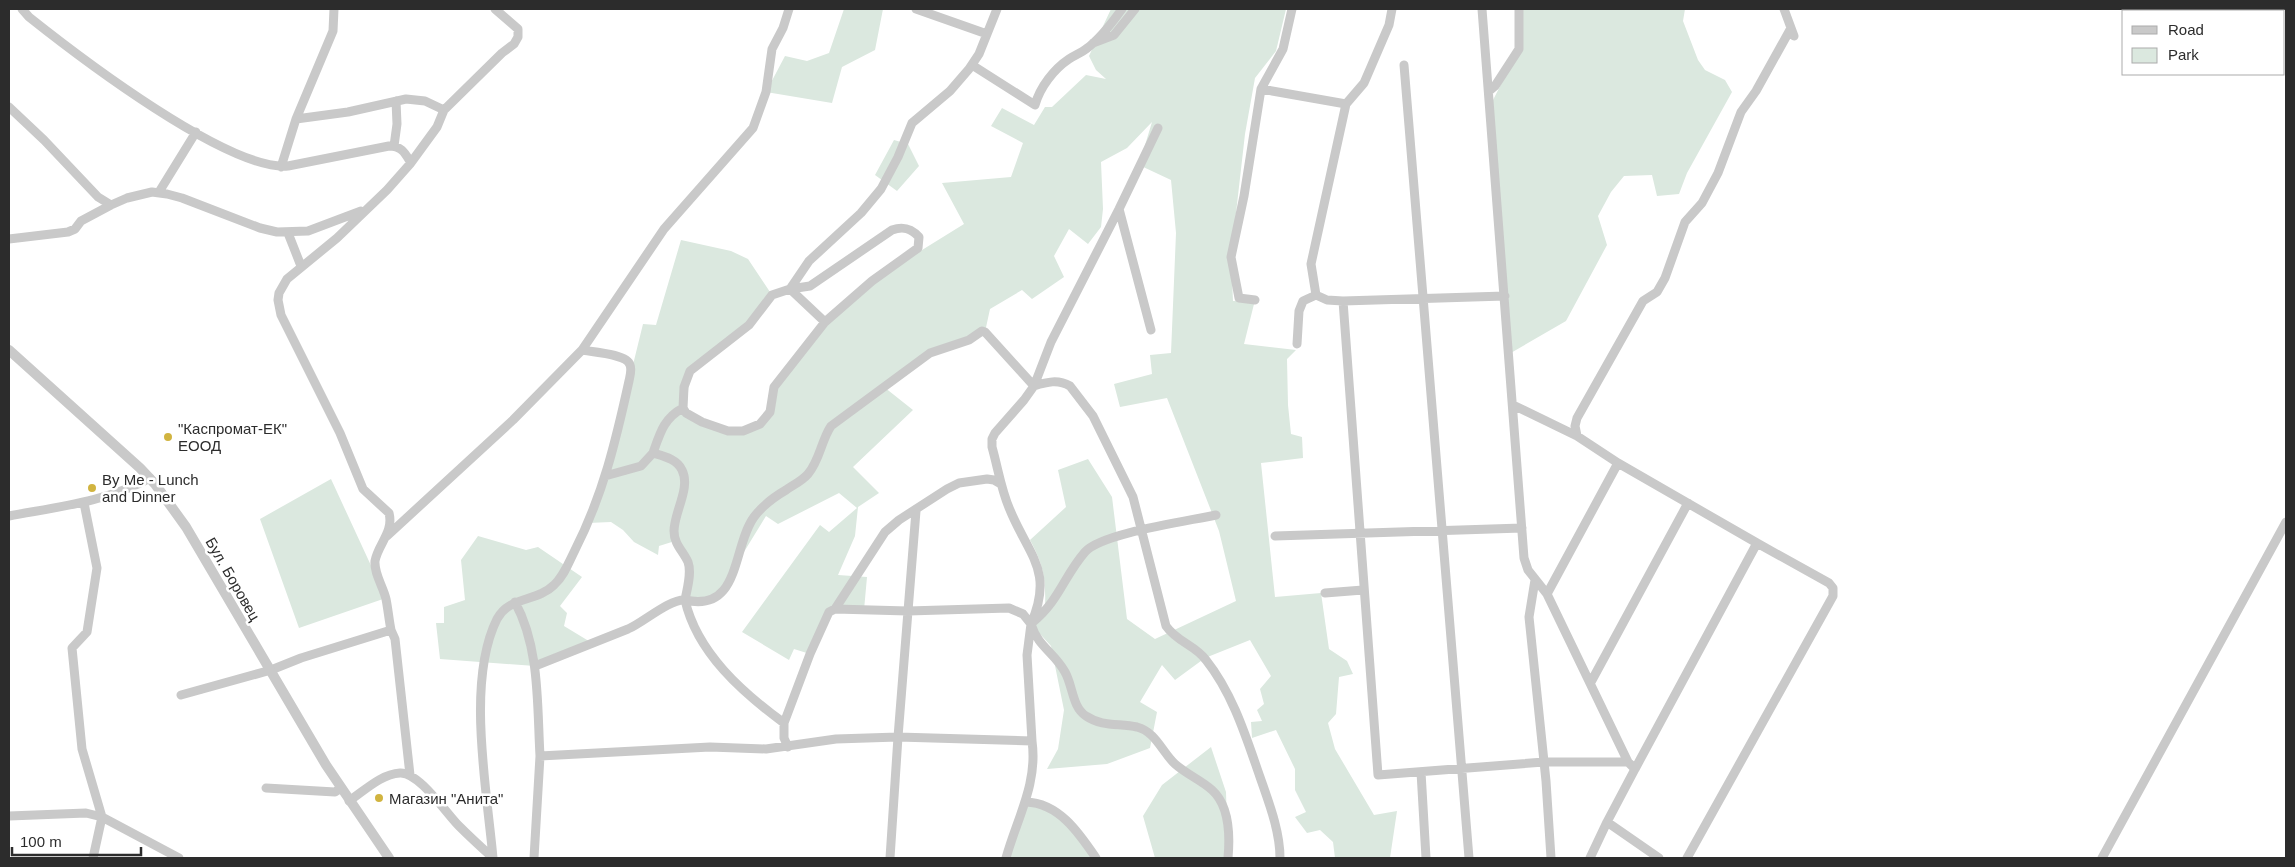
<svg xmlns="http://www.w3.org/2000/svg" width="2295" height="867" font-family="Arial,sans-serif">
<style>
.green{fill:#dbe8df}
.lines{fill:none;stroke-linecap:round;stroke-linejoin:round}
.minor{stroke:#c9c9c9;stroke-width:9}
.tertiary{stroke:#c9c9c9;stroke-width:10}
.poi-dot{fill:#d1b440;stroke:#fff;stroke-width:2}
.labels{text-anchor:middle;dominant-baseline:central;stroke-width:5;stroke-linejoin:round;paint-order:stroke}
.poi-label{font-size:15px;fill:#2c2c2c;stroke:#fff;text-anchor:start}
.street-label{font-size:15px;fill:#2c2c2c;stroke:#fff}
</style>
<rect width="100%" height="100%" fill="#fff"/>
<path class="green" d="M844,9H883L875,50L842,67L832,103L766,92L785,56L807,61L829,53Z
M1111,9H1286L1276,51L1255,78L1245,134L1231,257L1233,301L1255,300L1244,344L1296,350L1287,359L1288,405L1291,434L1302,437L1303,458L1261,463L1275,597L1321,593L1329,649L1347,661L1353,674L1339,677L1336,714L1328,723L1335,749L1374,815L1397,811L1390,858H1335L1333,842L1320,830L1307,833L1295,817L1306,812L1295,790V769L1276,730L1252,738L1251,722L1262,721L1257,710L1264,704L1260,689L1271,676L1250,640L1205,658L1175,680L1162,665L1140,702L1157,712L1150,748L1107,764L1047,769L1058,749L1064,710L1051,646L1031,624L1045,609C1046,579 1044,566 1030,540L1066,507L1058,470L1088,459L1112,497L1127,619L1155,639L1236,601L1219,531L1167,398L1120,407L1114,384L1152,374L1150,355L1171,353L1176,233L1171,180L1139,165L1152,122L1127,148L1101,162L1103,209L1101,227L1088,244L1069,229L1054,256L1064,277L1032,299L1022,290L990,309L985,332L945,347L884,387L913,410L853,467L879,493L858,507L855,536L838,575L867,577L864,610L835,609L810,654L794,649L789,660L742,632L820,525L829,532L857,508L839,493L778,524L766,516L717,596L685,600L690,570L675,541L659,546L658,555L634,542L623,530L611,522L588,523L629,381L643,324L656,325L681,240L731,251L748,259L772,295L749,325L690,371L686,413L736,432L766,418L770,398L825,322L872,281L964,224L942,183L1011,177L1023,143L991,126L1002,108L1034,125L1045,107H1052L1086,75L1106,79L1096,70L1089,56Z
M1522,9H1685L1683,21L1698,60L1705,70L1725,80L1732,92L1687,173L1679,194L1657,196L1652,175L1624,176L1611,192L1598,216L1607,245L1566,321L1509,354L1492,102L1519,49Z
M894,140L908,144L919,166L897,191L875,175Z
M331,479L386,598L299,628L260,519Z
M478,536L526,550L538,547L582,577L560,606L567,613L564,626L592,643L535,666L440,659L436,623H444V607L465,600L461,560Z
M1211,747L1226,792L1228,858H1155L1143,816L1162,785Z
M1026,802L1053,809L1096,858H1006Z"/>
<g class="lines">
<path class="minor" d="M22,9L29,17C78,56 228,171 288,166L389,146C402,146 405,153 411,163
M916,9L987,34
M1482,9L1524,558L1528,570L1547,594
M1784,9L1794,36
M1093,43L1114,35L1135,9
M972,65L1035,105C1040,87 1054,69 1069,59C1075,55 1081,53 1086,49C1100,39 1112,23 1122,9
M1404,65L1469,858
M1261,89L1346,104
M1489,91L1495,86L1519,49V9
M9,107L44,140L98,197L111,205
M296,119L348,112L406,99L425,101L444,110
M1158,128L1119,209L1051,342L1034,386L1024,400L995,433L992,439V447C998,468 1001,490 1010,510C1029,556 1054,571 1031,624C1038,647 1054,652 1065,672C1073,686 1072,707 1086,716C1102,727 1120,723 1137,727C1156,732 1162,752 1175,764C1186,774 1201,780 1212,790C1230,806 1230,836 1228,858
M394,146L397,124L396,101
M281,167L296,119L333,31L334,9
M159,192L196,132
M1119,209L1151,330
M288,233L301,266
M9,239L68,232L75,229L81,221L111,205L127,198L152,192L167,194L182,198L260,228L277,232L308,231L361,211
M1316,295L1327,300L1343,301L1505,296
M1255,300L1239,298L1231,257L1244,196L1261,89L1283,49L1292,9
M1343,301L1378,775L1544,762H1628
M825,322L872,281L918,248L919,237C911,228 903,226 892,230L810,286L790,289L809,261L861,213L881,189L898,157L912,123L950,91L969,69L979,54L997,9
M1297,344L1299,311L1303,301L1316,295L1311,264L1346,104L1364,83L1389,25L1392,9
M582,350L664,229L753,128L766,92L772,49L783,28L789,9
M1034,386C1047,382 1058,379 1070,386L1093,416L1133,497L1166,626C1177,642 1195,645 1206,660C1233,694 1246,737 1260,777C1269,803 1280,831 1280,858
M1513,405L1577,436
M653,453C660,433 664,418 683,408L686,413L702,422L728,431H743L760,424L770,412L774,387L825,322L790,289L772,295L749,325L690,371L684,387L683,408
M1618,463L1757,543L1635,769
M605,476L641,466L653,453C663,456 677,459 682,470C691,488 674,512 674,531C674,544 683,551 688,562C692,573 687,589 685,600C741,613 732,547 754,517C763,505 774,497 786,490C793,485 802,481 808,474C820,460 821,441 831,426L930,353L969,340L982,331L985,332L1034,386
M84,503L97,568L87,632L72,648L82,749L102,817L93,858
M916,511L908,611L1009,608L1023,614L1031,624L1027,655L1032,741
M9,516C57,507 106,502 150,478
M387,536L513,420L582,350C593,352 627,354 630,365C632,370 630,376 629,381C616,440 603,495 575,550C569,562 564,576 554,585C537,602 509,596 497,619C466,681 487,790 493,858
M1275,536L1522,528
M1535,580L1529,617L1546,781L1551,858
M1325,593L1363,590
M515,602C540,648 537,704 540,756
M835,609L885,532L899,520L947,489L959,483L987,479L994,480L1001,484
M1033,622C1059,601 1064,576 1085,552C1101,533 1189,521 1216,515
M391,630C389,620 388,609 386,599C383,586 374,574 375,561C378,544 394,532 389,513L363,489L340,433L281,315L278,300L279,293L287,279L337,238L387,190L410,164L437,127L444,110L502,53L514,44L518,37V29L495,9
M535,666L628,629C644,622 669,599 685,600C697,653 743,693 784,723V738L788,747
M1591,682L1688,503
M181,695L271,670L301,658L391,630L395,639L410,775
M784,723L810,654L829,612L835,609L908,611L898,737L1032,741C1038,784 1017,818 1006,858
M1421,772L1426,858
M266,788L335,792L341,788
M349,801C364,791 381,774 400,773C419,772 446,813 459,826C470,837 482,848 493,858
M1026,802C1059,803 1079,833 1096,858
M9,816L86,813L102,817L179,858
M534,858L540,756L710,747L766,749L836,739L898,737L890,858
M1590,858L1607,822
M1659,858L1607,822L1635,769L1628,762L1547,594L1618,463L1577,436L1575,426L1577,418L1643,301L1657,292L1665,278L1685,222L1702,203L1718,173L1741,112L1756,91L1791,28
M1687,858L1833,596V588L1829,583L1757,543
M2102,858L2286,522"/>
<path class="tertiary" d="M9,350L140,468L155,484L186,527L326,765L389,858"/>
</g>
<g class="poi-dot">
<circle cx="168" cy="437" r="5"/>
<circle cx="92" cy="488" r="5"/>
<circle cx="379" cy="798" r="5"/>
</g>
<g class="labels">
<g class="poi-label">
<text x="178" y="428">"Каспромат-ЕК"<tspan x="178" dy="17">ЕООД</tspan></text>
<text x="102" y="479">By Me - Lunch<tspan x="102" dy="17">and Dinner</tspan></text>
<text x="389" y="798">Магазин "Анита"</text>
</g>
<g class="street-label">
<text transform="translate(233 579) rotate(60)">Бул. Боровец</text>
</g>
</g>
<rect width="2295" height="867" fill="none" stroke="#2c2c2c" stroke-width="20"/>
<rect x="2122" y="10" width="162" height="65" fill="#ffffff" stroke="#ababab"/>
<rect x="2132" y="26" width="25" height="8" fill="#c9c9c9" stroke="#ababab"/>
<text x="2168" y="35" font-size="15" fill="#2c2c2c">Road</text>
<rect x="2132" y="48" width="25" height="15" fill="#dbe8df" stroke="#ababab"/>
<text x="2168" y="60" font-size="15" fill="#2c2c2c">Park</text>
<path d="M12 847v8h129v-8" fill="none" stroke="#2c2c2c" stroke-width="2.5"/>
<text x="20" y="847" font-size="15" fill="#2c2c2c" stroke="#ffffff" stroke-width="4" paint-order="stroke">100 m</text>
</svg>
